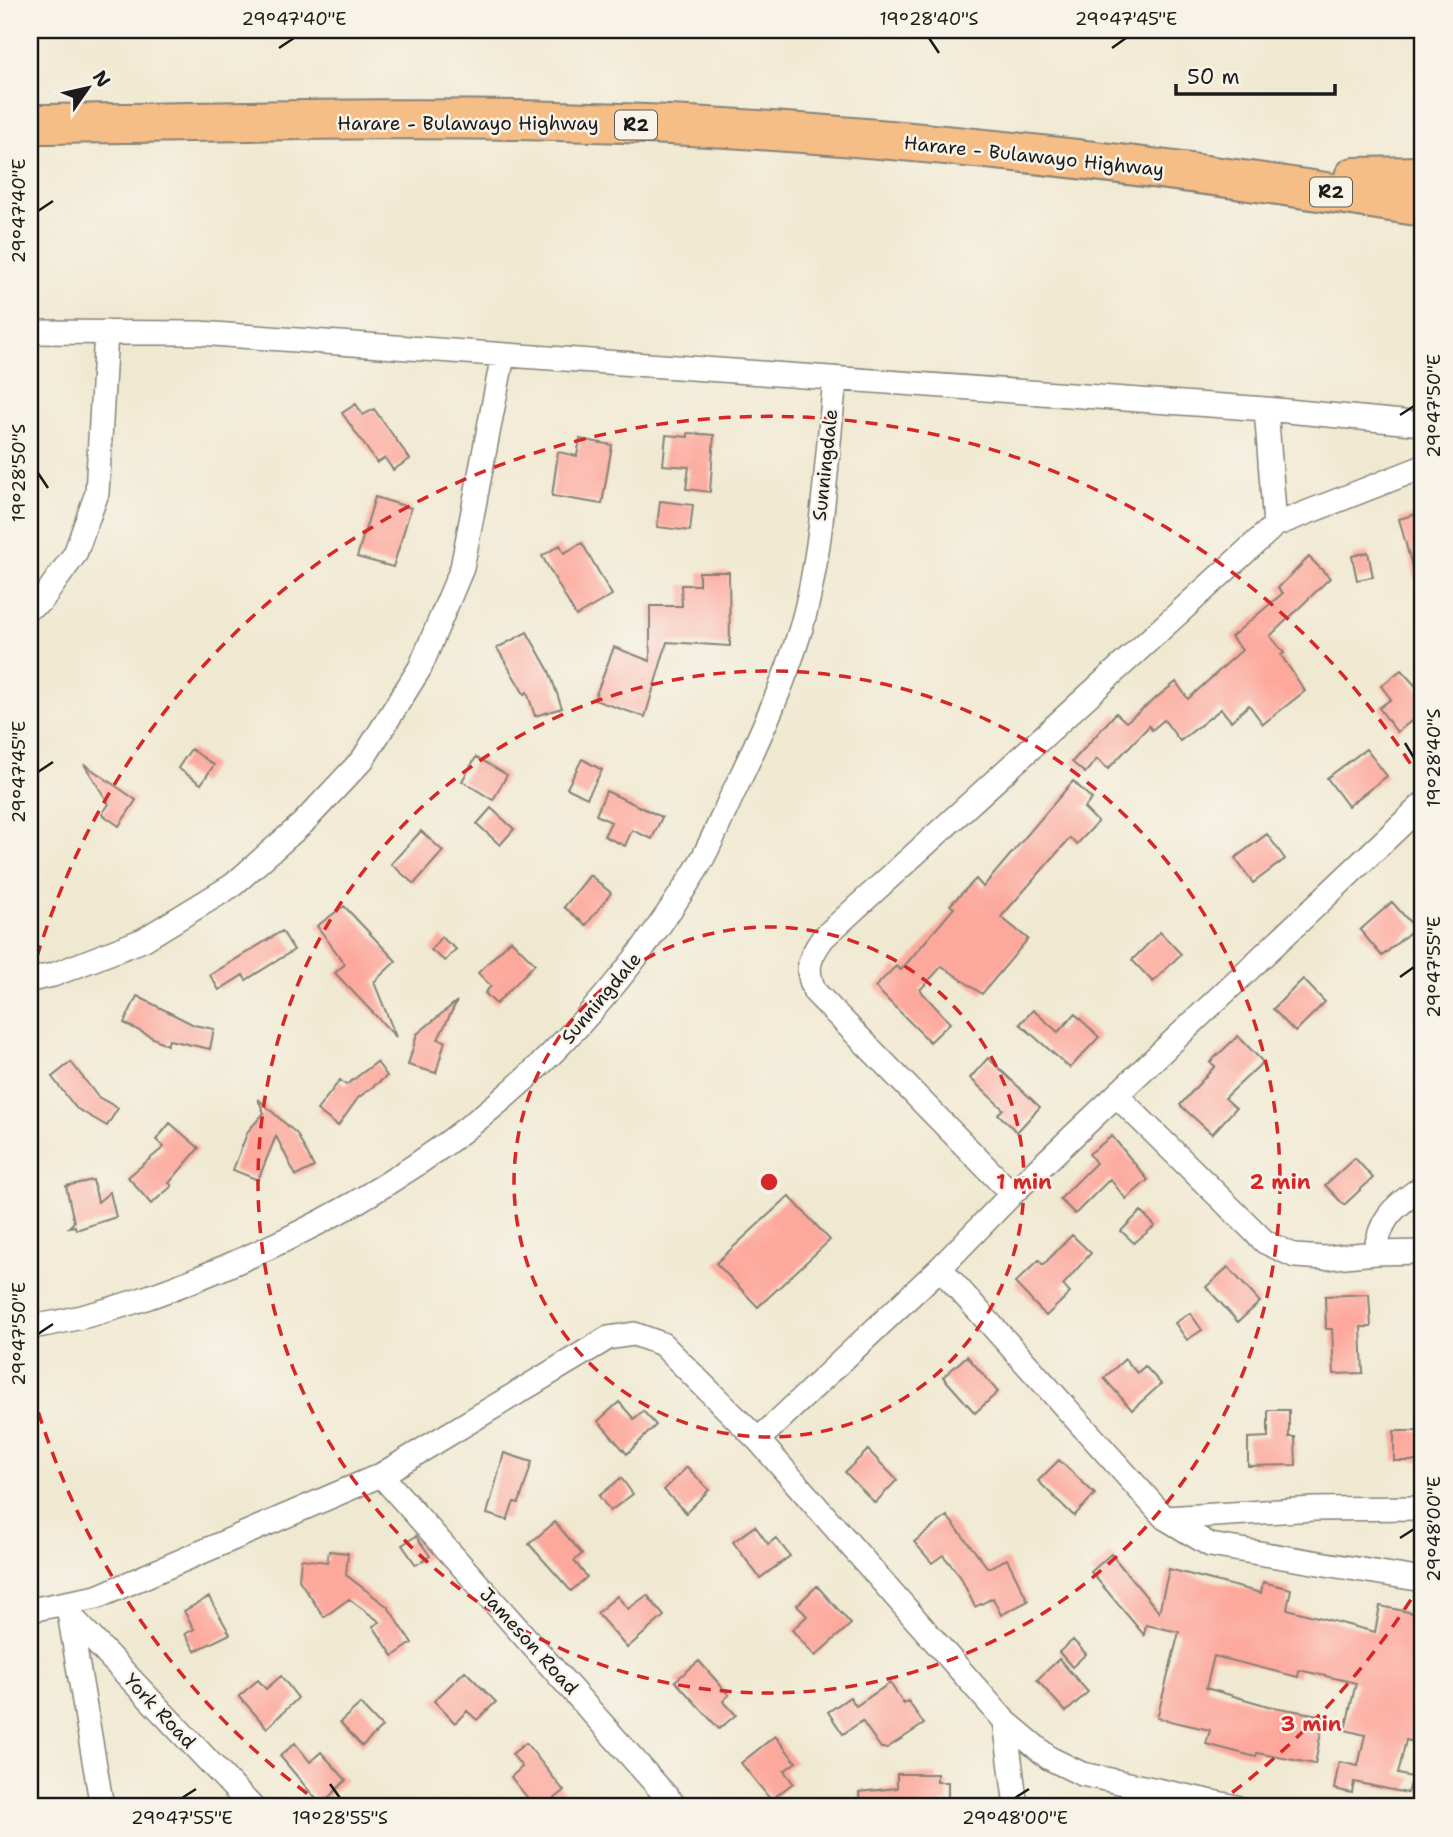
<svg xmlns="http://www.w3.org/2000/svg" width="1453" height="1837" font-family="'Shantell Sans',sans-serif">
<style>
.building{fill:#fda89d}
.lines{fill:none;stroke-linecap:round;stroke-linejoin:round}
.street-casing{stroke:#868277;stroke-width:26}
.highway-casing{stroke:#868277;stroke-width:42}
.street{stroke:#fff;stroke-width:23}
.highway{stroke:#f6be87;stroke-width:38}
.ticks{fill:none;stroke:#1c1c1c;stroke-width:2.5}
.ring{fill:none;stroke:#d62828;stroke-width:3.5;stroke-dasharray:12 9}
.labels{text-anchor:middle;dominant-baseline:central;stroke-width:5;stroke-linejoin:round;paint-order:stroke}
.shield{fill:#f7f3e8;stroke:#5e5c59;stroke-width:2}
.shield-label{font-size:18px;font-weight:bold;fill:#1c1c1c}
.street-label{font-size:19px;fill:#1c1c1c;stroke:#f7f3e8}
.centre{fill:#d62828;stroke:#f7f3e8;stroke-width:3.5}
.ring-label{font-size:21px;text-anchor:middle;font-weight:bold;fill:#d62828;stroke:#f7f3e8;stroke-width:5;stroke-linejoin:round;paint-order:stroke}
.neatline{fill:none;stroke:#1c1c1c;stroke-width:2.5}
.ticks-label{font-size:18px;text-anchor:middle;fill:#1c1c1c}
</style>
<rect width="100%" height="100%" fill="#f7f3e8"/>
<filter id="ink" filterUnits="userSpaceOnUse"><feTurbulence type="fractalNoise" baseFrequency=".0143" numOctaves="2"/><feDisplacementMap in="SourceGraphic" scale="14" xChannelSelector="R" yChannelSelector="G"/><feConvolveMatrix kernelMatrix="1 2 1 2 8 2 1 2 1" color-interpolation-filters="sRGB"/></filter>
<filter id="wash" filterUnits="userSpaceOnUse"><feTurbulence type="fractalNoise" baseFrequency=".00686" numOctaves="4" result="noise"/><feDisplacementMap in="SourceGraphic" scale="28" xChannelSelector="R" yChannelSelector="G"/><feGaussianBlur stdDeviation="1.57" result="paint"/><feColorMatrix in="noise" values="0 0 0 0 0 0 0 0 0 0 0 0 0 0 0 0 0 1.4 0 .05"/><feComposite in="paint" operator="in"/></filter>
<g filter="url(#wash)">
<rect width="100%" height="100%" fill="#f0e9d2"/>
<g id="blocks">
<path class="building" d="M356,404L363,415L374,409L410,459L393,470L385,458L377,463L342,413Z
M688,433L714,435L710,492L686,489L689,467L663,465L666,435L688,437Z
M580,439L612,445L602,504L552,496L558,452L577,456Z
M375,497L411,508L393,567L357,557Z
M660,501L693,505L690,531L657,527Z
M1423,512V588H1418L1399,519Z
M582,543L612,595L576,616L542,556L560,545L564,553Z
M1368,552L1373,577L1357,580L1352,556Z
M1309,557L1330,578L1270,636L1284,653L1281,655L1305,691L1263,724L1249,705L1231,721L1221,709L1180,741L1164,720L1152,730L1149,726L1108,769L1097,759L1085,773L1072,762L1116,713L1126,722L1176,682L1188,699L1242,650L1231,637L1283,593L1278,588Z
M699,572H729L730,646L667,642L645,717L594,700L614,647L650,661V606H682L681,585H699Z
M527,632L549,671L562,708L535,716L527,692L524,694L497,648Z
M1401,670L1423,694V712L1397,732L1379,708L1391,699L1381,686Z
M191,749L214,765L201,784L178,768Z
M1366,749L1387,776L1348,806L1327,778Z
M476,757L507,775L493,800L462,781Z
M582,759L602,770L587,798L567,788Z
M84,764L136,800L119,826L102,814L109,804Z
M1073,781L1092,799L1084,808L1098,822L1077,844L1070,838L1001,917L1028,939L982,994L942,966L920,990L950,1023L930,1042L875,987L896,966L901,970L954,908L950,905L976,879L983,887Z
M606,791L662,817L652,839L632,830L625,846L604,836L611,822L596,815Z
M491,808L514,829L500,845L477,824Z
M421,831L443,851L414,884L391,864Z
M1267,834L1285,859L1253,883L1235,858Z
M590,875L611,893L586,925L564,907Z
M1392,902L1415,928L1382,956L1360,930Z
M344,906L396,961L374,982L396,1037L335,973L345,964L317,926Z
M282,931L294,950L246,980L243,975L219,990L210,975Z
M1160,932L1181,954L1153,982L1132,960Z
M441,937L456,949L445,961L431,950Z
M511,940L535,964L496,1004L485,993L491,986L478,973Z
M1303,979L1325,1002L1295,1032L1273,1009Z
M137,996L194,1025L214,1029L210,1049L169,1040L167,1045L124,1023Z
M457,1001L438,1039L445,1041L436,1073L408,1065L417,1034Z
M1033,1010L1058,1032L1075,1014L1099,1037L1070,1068L1020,1024Z
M1238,1036L1263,1062L1225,1098L1236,1108L1212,1134L1180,1105L1215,1066L1210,1062Z
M988,1058L1040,1107L1017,1132L998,1114L1003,1109L970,1078Z
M71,1062L98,1097L118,1108L107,1126L76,1108L52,1077Z
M377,1062L387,1076L358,1098L338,1126L317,1110L340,1080L346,1085Z
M258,1099L297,1134L314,1167L296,1176L276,1136L258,1180L233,1170L248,1131L264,1113Z
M170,1123L199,1148L169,1183L172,1186L151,1204L128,1177L164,1147L156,1140Z
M1112,1136L1148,1180L1126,1199L1110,1179L1075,1214L1060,1199L1096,1163L1089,1154Z
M1355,1158L1373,1178L1344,1205L1325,1185Z
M93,1180L98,1202L110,1192L116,1217L76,1230L75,1226L69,1227L74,1222L66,1186Z
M789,1196L830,1240L758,1307L716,1263Z
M1141,1211L1155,1226L1134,1243L1121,1231Z
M1072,1235L1091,1253L1063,1285L1070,1293L1046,1316L1015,1283L1039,1260L1043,1265Z
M1228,1267L1260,1302L1238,1322L1206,1287Z
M1369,1294L1371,1327H1361L1363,1373L1334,1374L1332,1329H1326L1325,1296Z
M1190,1313L1202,1330L1187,1340L1175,1323Z
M967,1356L998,1392L975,1413L943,1377Z
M1125,1359L1137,1373L1145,1366L1161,1384L1132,1410L1104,1378Z
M619,1402L634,1419L643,1411L656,1425L627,1454L598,1421Z
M1268,1410H1289V1437H1295L1296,1465L1248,1466V1438L1268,1437Z
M1394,1431H1423V1461H1394Z
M868,1450L897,1480L875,1503L845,1472Z
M504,1453L532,1462L519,1503L514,1502L507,1520L487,1514Z
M1059,1460L1095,1494L1074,1516L1038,1481Z
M687,1467L709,1490L686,1513L664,1490Z
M621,1478L633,1494L610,1511L599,1496Z
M947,1516L988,1568L1007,1559L1028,1601L1001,1615L993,1598L975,1607L960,1576L943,1555L932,1563L914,1542Z
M555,1522L582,1554L574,1561L587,1577L571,1591L529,1544Z
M755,1526L768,1544L776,1538L790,1556L760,1578L733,1542Z
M416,1536L430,1556L416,1565L402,1545Z
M329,1551L348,1553L346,1575L388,1607L412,1643L393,1656L373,1626L380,1622L349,1599L324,1617L299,1580L301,1559L327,1562Z
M1111,1554L1159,1612L1169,1569L1261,1593L1263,1582L1291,1589L1287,1609L1375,1632L1380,1606L1423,1615V1744L1406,1740L1398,1774L1412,1777L1407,1793L1354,1782L1352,1793L1334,1789L1339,1762L1358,1766L1365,1735L1345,1730L1356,1683L1299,1670L1298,1677L1214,1656L1206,1688L1268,1706L1324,1716L1315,1764L1257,1753L1256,1757L1206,1744L1210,1730L1157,1718L1179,1632L1146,1625L1144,1635L1091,1572Z
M817,1586L851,1624L815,1656L792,1630L807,1616L797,1605Z
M647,1595L664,1616L627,1648L597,1613L617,1596L628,1609Z
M209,1597L230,1634L195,1651L185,1634L194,1629L184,1611Z
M1073,1640L1086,1654L1072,1667L1059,1652Z
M1059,1659L1088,1692L1066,1712L1037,1680Z
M699,1661L729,1695L723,1701L736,1715L719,1729L675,1681Z
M465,1671L496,1702L477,1720L467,1711L455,1723L434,1701Z
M281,1676L298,1698L267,1728L239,1696L258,1680L266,1689Z
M890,1683L904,1704L908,1701L924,1724L887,1748H881L862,1721L843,1734L828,1712L850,1697L856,1706Z
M360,1704L382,1727L362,1746L340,1722Z
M775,1736L796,1762L784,1771L793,1783L771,1800L741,1763Z
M295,1743L310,1762L321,1752L346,1780L321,1805L280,1756Z
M526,1743L564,1791L544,1807H535L511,1777L522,1767L512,1754Z
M897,1774H937V1782H948V1803L942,1802V1807H860L859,1792L897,1788Z"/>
</g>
</g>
<g filter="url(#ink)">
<use href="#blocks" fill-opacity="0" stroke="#868277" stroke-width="2"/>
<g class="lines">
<g class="street-casing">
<path id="street" d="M30,332L199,333L1266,409L1423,424
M1266,409L1275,525L1423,467
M1275,525L823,938C808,959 805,969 815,992L1012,1194L1423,804
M30,607L42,600L75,554L97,493L106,332
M30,980L53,975L143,940L233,885L303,823L363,759L420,668L462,568L503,355
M1117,1096L1265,1242L1295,1256L1325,1258L1375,1253C1381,1215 1394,1208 1423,1186
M1012,1194L940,1268L758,1440L1005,1721L1049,1758L1082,1774L1236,1807
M1375,1253L1423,1252
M940,1268L1165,1518L1210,1545L1423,1580
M30,1327C106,1316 178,1288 248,1257C440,1172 585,1050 696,870C712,844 723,813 737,785C761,734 785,682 801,628C823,551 826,460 835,381
M381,1475L676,1807
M1165,1518L1314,1509L1423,1508
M30,1610L97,1597L381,1475L608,1338L634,1334L662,1344L758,1440
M69,1613L102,1807
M69,1614L252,1807
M1005,1721L1016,1807"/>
</g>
<g class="highway-casing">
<path id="highway" d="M30,124C205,123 381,116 557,121C847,128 1137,161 1423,207
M1354,177L1423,176"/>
</g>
<use href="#street" class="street"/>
<use href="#highway" class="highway"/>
</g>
</g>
<path class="ticks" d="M929,38L939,53M279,48L294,38M1112,48L1126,38M38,211L53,201M1400,415L1414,406M38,473L48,488M1405,743L1414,758M38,772L53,762M1400,977L1414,967M38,1334L53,1324M1400,1538L1414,1529M330,1784L340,1798M182,1798L196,1789M1015,1798L1029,1789"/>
<g class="ring">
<circle cx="769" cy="1182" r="255"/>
<circle cx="769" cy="1182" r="511"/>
<path d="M1422 1582A766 766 0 0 1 1214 1806M324 1806A766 766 0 0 1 31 1387M31 977A766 766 0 0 1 1422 782"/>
</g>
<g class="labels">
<g class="shield">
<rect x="615" y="110.5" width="42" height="29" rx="5"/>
<rect x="1310" y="177.5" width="42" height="29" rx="5"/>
</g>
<g class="shield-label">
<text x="636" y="125">R2</text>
<text x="1331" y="192">R2</text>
</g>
<g class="street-label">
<text x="468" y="123">Harare - Bulawayo Highway</text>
<text transform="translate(1034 156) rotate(6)">Harare - Bulawayo Highway</text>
<text transform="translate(825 465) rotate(-84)">Sunningdale</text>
<text transform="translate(601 998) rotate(-50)">Sunningdale</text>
<text transform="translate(529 1641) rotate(48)">Jameson Road</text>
<text transform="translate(160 1711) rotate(47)">York Road</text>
</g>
</g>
<circle cx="769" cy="1182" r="10" class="centre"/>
<g class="ring-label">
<text x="1024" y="1189">1 min</text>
<text x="1280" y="1189">2 min</text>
<text x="1311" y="1731">3 min</text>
</g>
<rect width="1453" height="1837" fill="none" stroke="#f7f3e8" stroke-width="77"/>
<g transform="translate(88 88) rotate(56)" stroke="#f7f3e8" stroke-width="5" paint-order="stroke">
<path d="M0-5L12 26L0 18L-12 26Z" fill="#1c1c1c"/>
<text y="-10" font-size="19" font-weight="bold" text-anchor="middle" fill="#1c1c1c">N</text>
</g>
<path d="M1176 84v10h159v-10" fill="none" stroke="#1c1c1c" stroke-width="3.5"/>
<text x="1187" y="84" font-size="21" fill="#1c1c1c" stroke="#f7f3e8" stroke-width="5" paint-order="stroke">50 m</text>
<rect x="38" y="38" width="1376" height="1760" class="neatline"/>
<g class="ticks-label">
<text x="294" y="25">29°47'40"E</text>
<text x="929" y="25">19°28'40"S</text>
<text x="1126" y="25">29°47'45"E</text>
<text transform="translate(19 211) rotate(-90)" y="6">29°47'40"E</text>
<text transform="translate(1434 406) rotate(-90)" y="6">29°47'50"E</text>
<text transform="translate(19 473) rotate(-90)" y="6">19°28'50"S</text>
<text transform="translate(1434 758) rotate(-90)" y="6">19°28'40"S</text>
<text transform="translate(19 772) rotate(-90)" y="6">29°47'45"E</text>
<text transform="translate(1434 967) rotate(-90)" y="6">29°47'55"E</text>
<text transform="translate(19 1334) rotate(-90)" y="6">29°47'50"E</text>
<text transform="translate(1434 1529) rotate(-90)" y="6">29°48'00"E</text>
<text x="182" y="1824">29°47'55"E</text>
<text x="340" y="1824">19°28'55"S</text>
<text x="1015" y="1824">29°48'00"E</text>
</g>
</svg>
